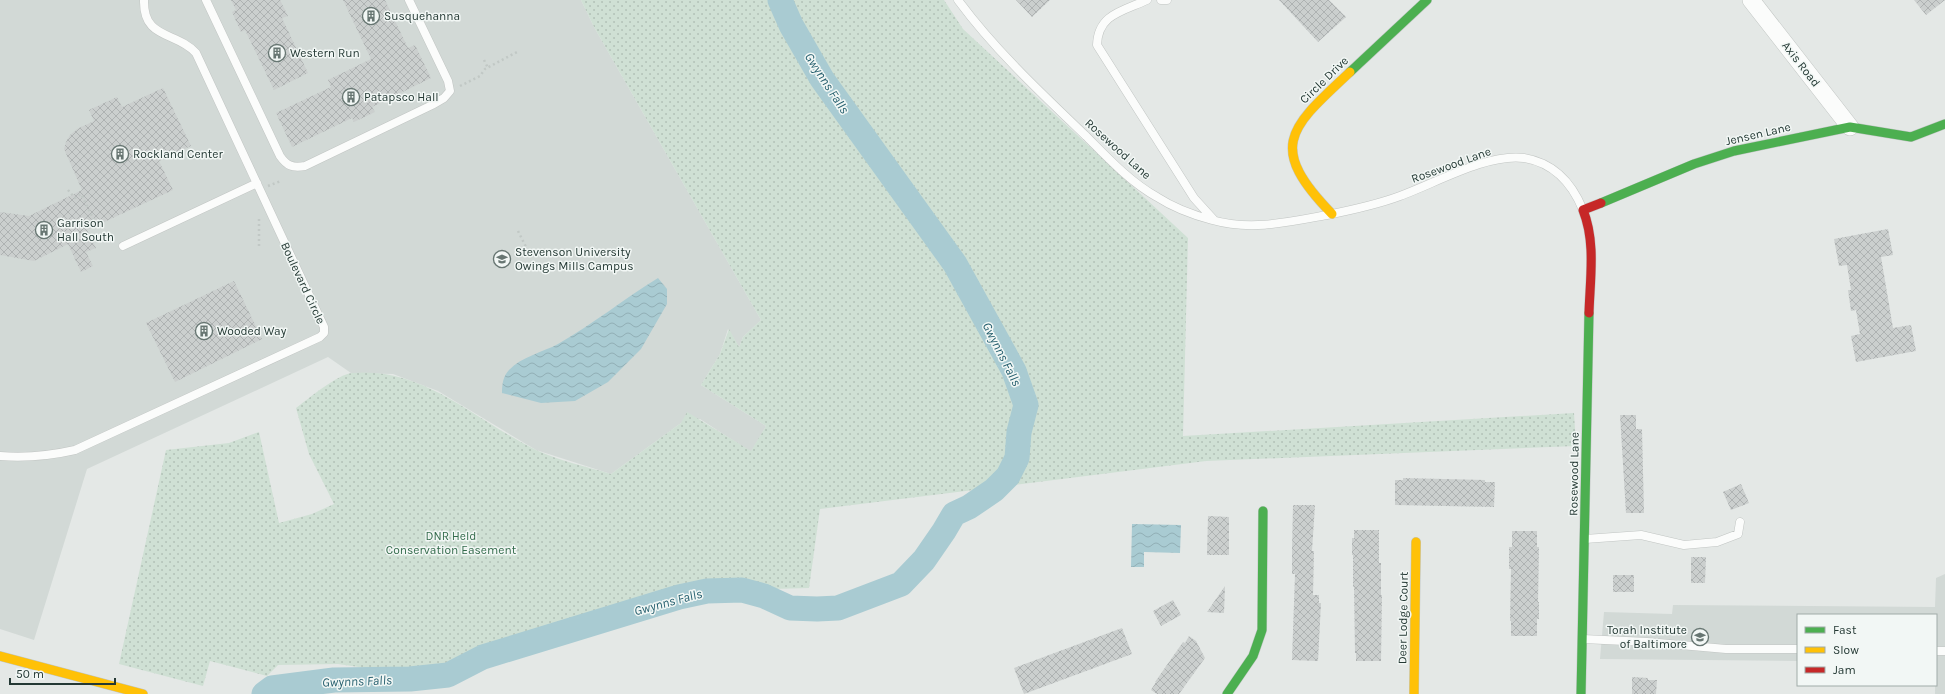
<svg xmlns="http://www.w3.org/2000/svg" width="1945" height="694" font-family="Karla,sans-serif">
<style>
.built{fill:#d2d9d6}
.park{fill:url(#park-dots)}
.water{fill:url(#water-waves)}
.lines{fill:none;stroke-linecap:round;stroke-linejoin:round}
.river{stroke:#a9cbd2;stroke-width:25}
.building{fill:url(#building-cross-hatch)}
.lane-casing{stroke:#c1c5c3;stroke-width:9}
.street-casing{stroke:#c1c5c3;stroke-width:18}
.fast-casing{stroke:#c0c6c4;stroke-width:10}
.slow-casing{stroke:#c0c6c4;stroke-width:10}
.jam-casing{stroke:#c0c6c4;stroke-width:10}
.path{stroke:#c1c8c5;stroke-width:2.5;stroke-dasharray:2 3;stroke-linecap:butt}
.lane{stroke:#fbfcfb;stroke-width:8}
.street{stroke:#fbfcfb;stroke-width:17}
.fast{stroke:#4caf50;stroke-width:9}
.slow{stroke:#ffc107;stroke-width:9}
.jam{stroke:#c62828;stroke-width:9}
.labels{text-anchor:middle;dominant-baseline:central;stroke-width:3;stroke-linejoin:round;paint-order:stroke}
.poi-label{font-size:12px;fill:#243934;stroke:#f2f7f5;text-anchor:start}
.street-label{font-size:12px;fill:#243934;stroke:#f2f7f5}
.park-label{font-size:12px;fill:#336b4b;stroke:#f2f7f5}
.water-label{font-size:13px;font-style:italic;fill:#255f6e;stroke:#f2f7f5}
</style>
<defs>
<pattern id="park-dots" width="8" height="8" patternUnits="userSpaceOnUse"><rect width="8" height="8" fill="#cfe0d4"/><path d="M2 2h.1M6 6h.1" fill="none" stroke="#b2c1b7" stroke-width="1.8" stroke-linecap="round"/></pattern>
<pattern id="water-waves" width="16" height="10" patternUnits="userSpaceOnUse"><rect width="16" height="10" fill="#a9cbd2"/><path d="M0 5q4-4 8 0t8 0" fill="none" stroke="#91afb5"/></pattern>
<pattern id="building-cross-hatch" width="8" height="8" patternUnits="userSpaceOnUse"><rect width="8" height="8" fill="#cbcfce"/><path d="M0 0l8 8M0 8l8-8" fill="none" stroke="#aeb2b2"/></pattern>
</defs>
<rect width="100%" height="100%" fill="#e4e8e6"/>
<path class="built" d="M0,0H581L594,27L761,320L743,337L739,347L728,329L720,354L701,385L766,426L751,452L700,419L681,423L611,474L536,450L438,391L393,374L351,373L328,357L87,469L34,640L0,629Z
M1945,574V694H1935L1936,615H1798V661L1600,659L1604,612L1672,614L1673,605L1935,607L1936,578Z"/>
<path class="park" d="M581,0H944L963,29L1188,238L1183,436L1574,413L1576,446L1206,461L820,509L809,588L728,590L660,599L505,653L455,681L338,664L278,665L267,676L210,661L203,686L119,664L166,450L229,443L259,432L279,523L312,514L334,504L309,454L296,408C308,399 338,374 352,373C424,366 476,421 536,450C557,460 588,467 611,474L681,423L687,412L751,451L766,426L701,385L720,354L729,329L739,347L743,337L761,320L594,27Z"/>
<path class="water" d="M658,278L667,289V304L641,349L608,382L575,401L541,403L502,393C502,385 503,376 509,370C521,357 543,352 558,344C593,324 624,299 658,278Z
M1132,524L1181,525L1180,553L1144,552V567H1131Z"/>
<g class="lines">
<path class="river" d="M264,694L272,688L334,680L410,679L448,675L483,657L679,597L707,591L742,590L764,596L790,608L817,609L838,608L901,584L924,560L944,531L954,514L969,507L994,490L1008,476L1017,458L1019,432L1026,405L1014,371L955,264L822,79L791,25L780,0"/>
</g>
<path class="building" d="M231,0H280L288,16L282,18L308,73L274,90L245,30L241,32L232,12L236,10Z
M343,0H385L408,48L415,45L431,78L372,107L375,112L354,122L352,118L292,147L276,113L331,87L328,80L371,59Z
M1016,0H1050L1032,17Z
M1279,0H1329L1346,17L1318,42Z
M1914,0H1945L1926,15Z
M163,88L191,146L159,161L173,190L87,230L96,248L86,252L93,266L81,272L68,244L34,261L0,255V212L29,216L82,190L64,149L66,142L70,135L77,129L94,121L89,110L117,97L122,107Z
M1888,229L1893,255L1881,257L1893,328L1911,325L1916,351L1856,362L1851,336L1860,334L1856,310L1851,311L1848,290H1851L1847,265L1839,266L1834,239Z
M234,281L262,339L175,382L146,323Z
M1620,415H1636V429H1642L1644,513H1626Z
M1403,478L1485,480V482H1495L1494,507L1395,505V480H1403Z
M1741,484L1749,503L1731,510L1723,492Z
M1293,505H1315L1312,551H1314L1313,595H1319V603H1321L1318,661L1292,660L1295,574H1292V551Z
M1208,516L1229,517V555H1207Z
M1354,530H1379V563H1381V595H1382L1381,661H1356V653H1355L1354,587H1353V555H1352V538H1354Z
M1512,531H1537V547H1539L1538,602H1539V619H1537V636H1511V621H1510L1511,569H1509V547H1512Z
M1691,557H1706L1705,583H1691Z
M1613,575H1634V592H1613Z
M1225,586L1224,613L1207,612Z
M1173,600L1181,615L1161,626L1153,611Z
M1122,628L1132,654L1024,694L1014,668Z
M1189,636L1196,641L1205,658L1179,694H1157L1151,690L1156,682H1155L1183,642L1185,643Z
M1632,677L1648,678V680H1657L1656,694H1632Z"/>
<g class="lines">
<g class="lane-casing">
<path id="lane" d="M206,0L280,156C287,166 292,168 305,166L432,105L444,98L450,91L448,81L409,0
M958,0C995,50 1041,93 1086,136C1108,158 1130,182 1157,197C1174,208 1193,215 1212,220C1251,231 1289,222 1327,215C1352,210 1376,205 1400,196C1434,184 1487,153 1524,158C1554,163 1572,183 1583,210
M1147,0C1123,11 1098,14 1097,45L1194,198L1214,220
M1161,0H1167
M123,246L257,183
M0,456C27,458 49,456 75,450L320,337L324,333V327L196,53C176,31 143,40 144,0
M1585,539L1641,535L1684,545L1717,542L1738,534L1740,522
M1583,639L1647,642L1726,649H1798
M1936,651H1945"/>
</g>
<g class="street-casing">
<path id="street" d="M1751,0L1850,127"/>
</g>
<g class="fast-casing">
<path id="fast" d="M1350,72L1427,0
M1601,203L1694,164L1734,151L1850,127L1911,137L1945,124
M1227,694L1253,656L1262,630L1263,511
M1581,694L1589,313"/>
</g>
<g class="slow-casing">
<path id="slow" d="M1332,214C1266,146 1290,128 1350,72
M0,656L143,694
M1414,694L1416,542"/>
</g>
<g class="jam-casing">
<path id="jam" d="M1589,313C1590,279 1596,242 1583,210L1601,203"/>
</g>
<path class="path" d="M484,60L488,68
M460,86L480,76L485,69L517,52
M268,186L281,181
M68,190L75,198L81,194L94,220
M518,231L526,247
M259,246V218"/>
<use href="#lane" class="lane"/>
<use href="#street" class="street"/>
<use href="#fast" class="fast"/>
<use href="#slow" class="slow"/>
<use href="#jam" class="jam"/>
</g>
<defs>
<g id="building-ring" transform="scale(0.9)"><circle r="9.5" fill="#f2f7f5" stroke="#677672" stroke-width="1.5"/><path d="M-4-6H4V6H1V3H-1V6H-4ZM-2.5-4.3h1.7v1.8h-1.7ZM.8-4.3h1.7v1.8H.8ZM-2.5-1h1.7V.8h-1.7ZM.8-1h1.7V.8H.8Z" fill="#677672"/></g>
<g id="university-ring" transform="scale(0.9)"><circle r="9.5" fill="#f2f7f5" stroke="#677672" stroke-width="1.5"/><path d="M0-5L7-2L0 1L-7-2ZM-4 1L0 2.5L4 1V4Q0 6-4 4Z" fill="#677672"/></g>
<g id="school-ring" transform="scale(0.9)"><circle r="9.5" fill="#f2f7f5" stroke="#677672" stroke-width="1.5"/><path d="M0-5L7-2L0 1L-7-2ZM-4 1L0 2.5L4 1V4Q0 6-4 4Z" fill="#677672"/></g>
</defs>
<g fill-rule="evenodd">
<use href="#building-ring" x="371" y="16"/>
<use href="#building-ring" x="277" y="53"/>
<use href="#building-ring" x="351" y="97"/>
<use href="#building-ring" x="120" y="154"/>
<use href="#building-ring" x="44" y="230"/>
<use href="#university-ring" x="502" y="259"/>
<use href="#building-ring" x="204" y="331"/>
<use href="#school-ring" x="1700" y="637"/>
</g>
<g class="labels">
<g class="poi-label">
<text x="384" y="16">Susquehanna</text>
<text x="290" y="53">Western Run</text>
<text x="364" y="97">Patapsco Hall</text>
<text x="133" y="154">Rockland Center</text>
<text x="57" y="223">Garrison<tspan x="57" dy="14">Hall South</tspan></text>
<text x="515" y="252">Stevenson University<tspan x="515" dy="14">Owings Mills Campus</tspan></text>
<text x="217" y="331">Wooded Way</text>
<text x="1687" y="630" text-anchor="end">Torah Institute<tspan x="1687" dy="14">of Baltimore</tspan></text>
</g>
<g class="street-label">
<text transform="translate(1801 64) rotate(52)">Axis Road</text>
<text transform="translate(1324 80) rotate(-44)">Circle Drive</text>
<text transform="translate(1758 134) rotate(-13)">Jensen Lane</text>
<text transform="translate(1118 149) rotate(42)">Rosewood Lane</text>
<text transform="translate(1451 165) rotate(-20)">Rosewood Lane</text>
<text transform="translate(303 283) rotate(65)">Boulevard Circle</text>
<text transform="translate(1574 474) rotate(-89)">Rosewood Lane</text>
<text transform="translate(1403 618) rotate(-89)">Deer Lodge Court</text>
</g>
<g class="park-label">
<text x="451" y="536">DNR Held<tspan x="451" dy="14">Conservation Easement</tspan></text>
</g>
<g class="water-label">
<text transform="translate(827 83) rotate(57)">Gwynns Falls</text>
<text transform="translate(1002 354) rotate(63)">Gwynns Falls</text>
<text transform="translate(668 602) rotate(-15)">Gwynns Falls</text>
<text transform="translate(357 681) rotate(-2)">Gwynns Falls</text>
</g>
</g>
<rect x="1797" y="614" width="140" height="72" fill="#f2f7f5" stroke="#a0aba8"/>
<rect x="1805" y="627" width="20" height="6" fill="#4caf50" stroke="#a0aba8"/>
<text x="1833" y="634" font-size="12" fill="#243934">Fast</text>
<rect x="1805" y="647" width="20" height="6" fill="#ffc107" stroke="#a0aba8"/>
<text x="1833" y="654" font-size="12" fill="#243934">Slow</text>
<rect x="1805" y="667" width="20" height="6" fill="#c62828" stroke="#a0aba8"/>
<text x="1833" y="674" font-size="12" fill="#243934">Jam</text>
<path d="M10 678v6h105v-6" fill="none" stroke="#243934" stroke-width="2"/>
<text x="16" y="678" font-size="12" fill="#243934" stroke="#f2f7f5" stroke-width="3" paint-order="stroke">50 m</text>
</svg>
